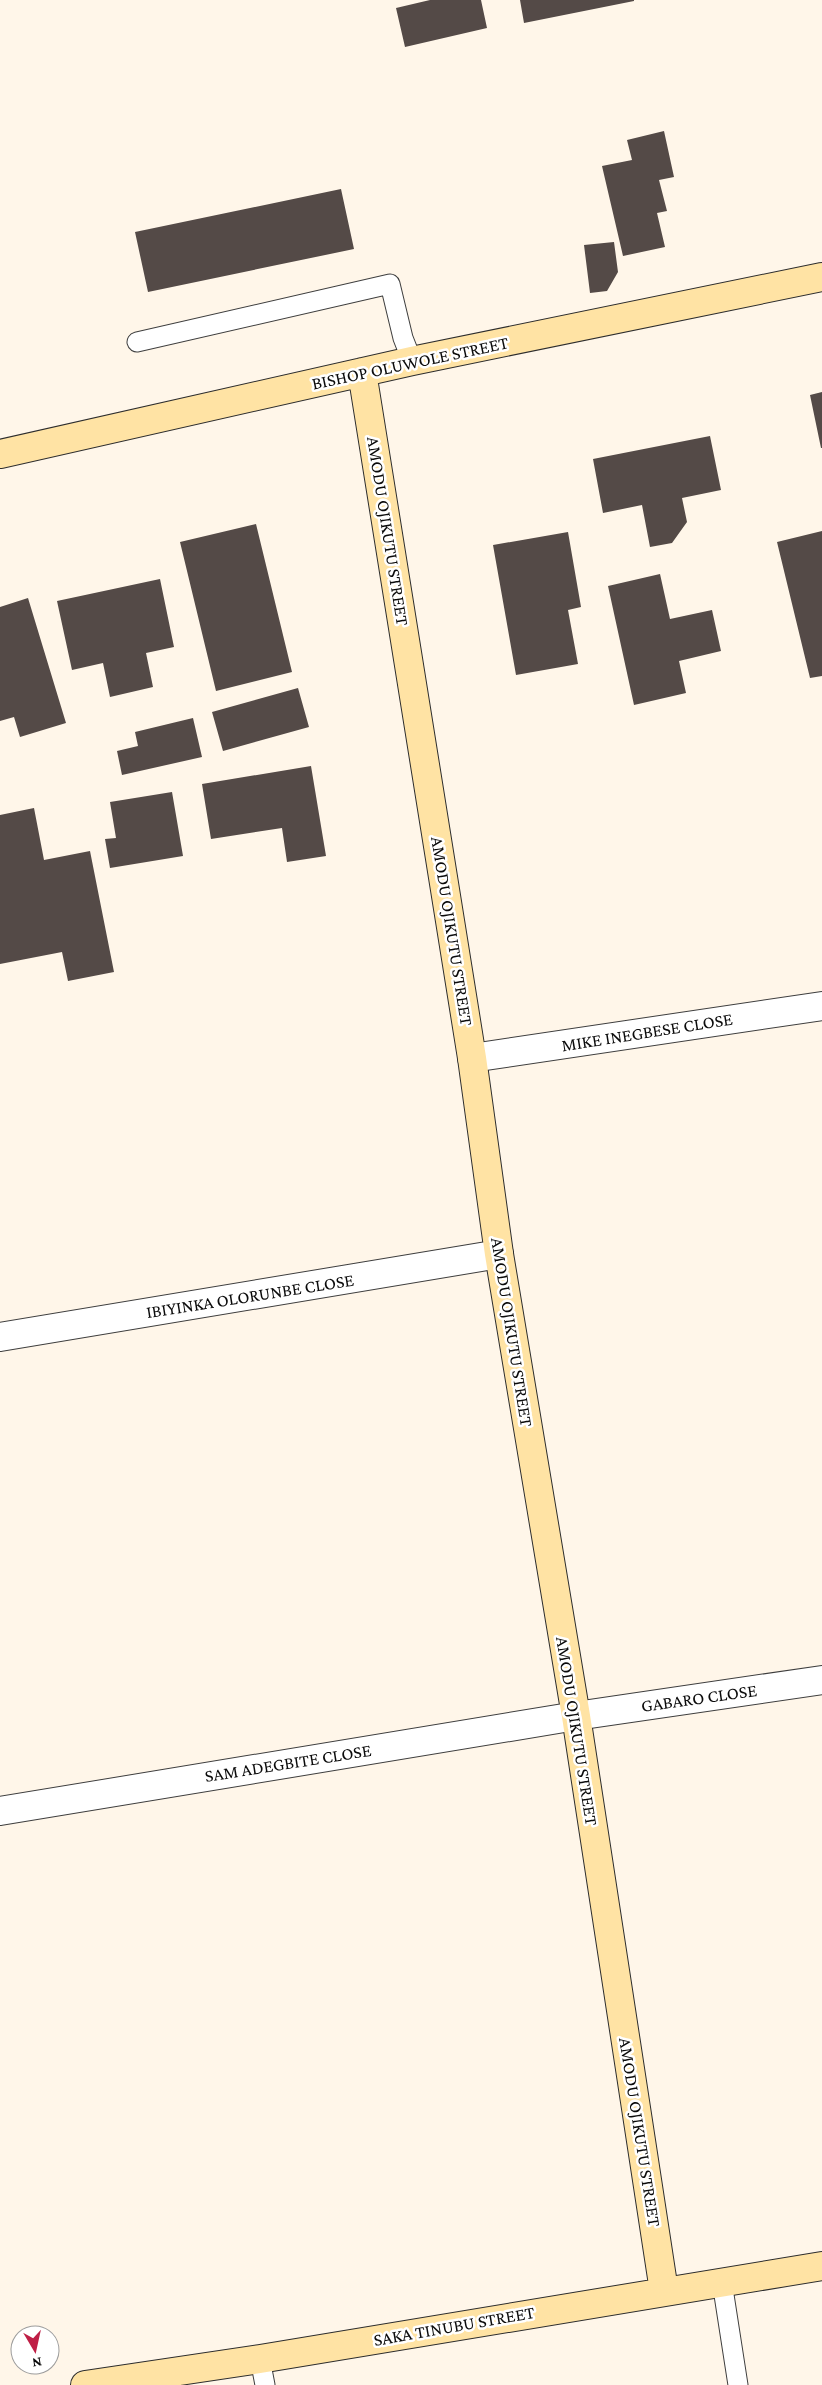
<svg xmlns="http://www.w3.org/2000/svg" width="822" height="2385" font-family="'Crimson Pro',serif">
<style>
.building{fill:#544a47}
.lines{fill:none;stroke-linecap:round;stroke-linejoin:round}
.lane-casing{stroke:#3e3e3e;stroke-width:21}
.street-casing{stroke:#3e3e3e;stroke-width:30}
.secondary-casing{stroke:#2d2d2d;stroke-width:30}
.lane{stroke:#fff;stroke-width:19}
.street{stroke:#fff;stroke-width:28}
.secondary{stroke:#ffe3a4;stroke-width:28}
.labels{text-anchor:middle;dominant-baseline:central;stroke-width:5;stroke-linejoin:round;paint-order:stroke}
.street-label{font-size:18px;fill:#0b0b0b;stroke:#fff}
</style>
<rect width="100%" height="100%" fill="#fff6e9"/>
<path class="building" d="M430,0H481L487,28L405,47L396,8Z
M520,0H634V1L524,23Z
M664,131L674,177L659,180L667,211L657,213L665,247L623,256L602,166L632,160L627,140Z
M341,189L354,249L148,292L135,232Z
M614,242L618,272L607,291L590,293L584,245Z
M822,392V448H821L810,395Z
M710,436L721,490L682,498L687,522L672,543L650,547L642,505L603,513L593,459Z
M256,524L292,672L216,691L180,542Z
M822,531V676L810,678L777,542Z
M568,532L581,607L568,610L578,664L516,675L493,545Z
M660,574L670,619L712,610L721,651L679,661L686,693L634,705L608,586Z
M160,579L174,647L146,653L153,687L110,697L103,663L72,670L57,601Z
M28,598L66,723L20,737L14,717L0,721V607Z
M298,688L309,727L223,751L212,712Z
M193,718L202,757L122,775L117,751L138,746L135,732Z
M311,766L326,856L287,862L282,828L211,839L202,784Z
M172,792L183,856L110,868L105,839L116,838L110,802Z
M34,808L44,860L90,851L114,972L68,981L62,952L0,964V815Z"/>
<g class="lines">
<g class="lane-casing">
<path id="lane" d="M137,342L390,284L403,338L412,361
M722,2282L738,2385
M260,2359L265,2385"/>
</g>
<g class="street-casing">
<path id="street" d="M472,1058L822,1006
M0,1337L499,1254
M0,1811L576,1716L822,1680"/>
</g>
<g class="secondary-casing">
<path id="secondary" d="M362,372L472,1058L499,1254L576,1716L664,2291
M0,454L412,361L822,277
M85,2385L260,2359L822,2266"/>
</g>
<use href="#lane" class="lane"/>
<use href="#street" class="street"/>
<use href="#secondary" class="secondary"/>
</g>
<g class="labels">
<g class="street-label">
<text transform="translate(410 363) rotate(-12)">BISHOP OLUWOLE STREET</text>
<text transform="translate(388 531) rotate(81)">AMODU OJIKUTU STREET</text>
<text transform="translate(452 931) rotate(81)">AMODU OJIKUTU STREET</text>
<text transform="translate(647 1032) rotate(-9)">MIKE INEGBESE CLOSE</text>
<text transform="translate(250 1296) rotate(-9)">IBIYINKA OLORUNBE CLOSE</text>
<text transform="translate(512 1332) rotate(81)">AMODU OJIKUTU STREET</text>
<text transform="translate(699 1698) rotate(-8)">GABARO CLOSE</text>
<text transform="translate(577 1731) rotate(81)">AMODU OJIKUTU STREET</text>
<text transform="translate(288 1763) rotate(-9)">SAM ADEGBITE CLOSE</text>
<text transform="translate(640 2132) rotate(81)">AMODU OJIKUTU STREET</text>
<text transform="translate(454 2326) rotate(-10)">SAKA TINUBU STREET</text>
</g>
</g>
<g transform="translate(35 2350) rotate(171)"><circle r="24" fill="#ffffff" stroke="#9d9d9d"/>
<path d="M0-4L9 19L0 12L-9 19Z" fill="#bf1f46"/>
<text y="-8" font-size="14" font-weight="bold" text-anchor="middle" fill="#0b0b0b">N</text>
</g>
</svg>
